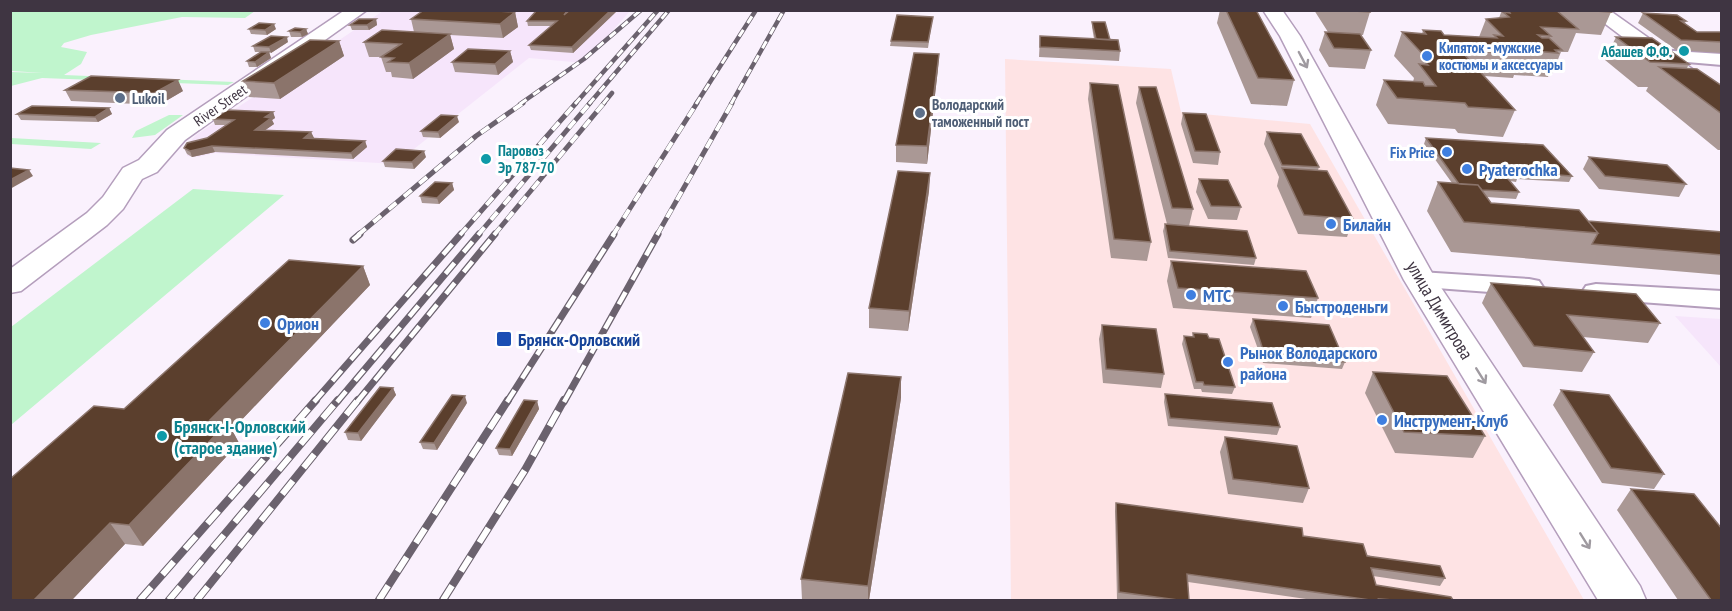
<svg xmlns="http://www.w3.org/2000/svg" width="1732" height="611" font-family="'PT Sans Narrow',sans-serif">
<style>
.commercial{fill:#fee3e4}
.built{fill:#f6e5fb}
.green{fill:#c0f5cd}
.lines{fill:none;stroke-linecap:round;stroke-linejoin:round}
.minor-casing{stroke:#b49ebc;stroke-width:4}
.major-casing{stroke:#b49ebc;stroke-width:3}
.minor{fill:#fff;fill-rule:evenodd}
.major{fill:#fff;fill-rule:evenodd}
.rail-far3-casing{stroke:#6b626e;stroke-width:4.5}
.rail-far2-casing{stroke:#6b626e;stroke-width:5}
.rail-far1-casing{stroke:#6b626e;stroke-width:7}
.rail-casing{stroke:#6b626e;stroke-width:8}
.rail-far3{stroke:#fff;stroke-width:3;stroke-dasharray:8;stroke-linecap:butt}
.rail-far2{stroke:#fff;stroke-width:4;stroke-dasharray:10;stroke-linecap:butt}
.rail-far1{stroke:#fff;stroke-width:4.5;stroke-dasharray:14;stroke-linecap:butt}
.rail{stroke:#fff;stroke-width:6;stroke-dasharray:17;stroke-linecap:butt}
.wall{fill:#aa9895}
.shaded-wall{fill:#8b746b}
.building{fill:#5b3f2d;stroke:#8b746b;stroke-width:1.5}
.oneway{stroke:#9f9aa0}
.culture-dot{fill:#0f9aa8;stroke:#fff;stroke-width:2}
.shop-dot{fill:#3f7fe0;stroke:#fff;stroke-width:2}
.service-dot{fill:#5c6f8a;stroke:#fff;stroke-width:2}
.transit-dot{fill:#1a4fb4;stroke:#fff;stroke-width:2}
.labels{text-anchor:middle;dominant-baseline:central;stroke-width:6;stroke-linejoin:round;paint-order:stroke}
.far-shop-label{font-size:15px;font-weight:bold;fill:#366cbe;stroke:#fff;text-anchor:start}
.far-culture-label{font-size:15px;font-weight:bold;fill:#0d838f;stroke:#fff;text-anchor:end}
.far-service-label{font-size:15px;font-weight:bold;fill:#4e5e75;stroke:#fff;text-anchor:start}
.far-street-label{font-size:15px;fill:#3f3542;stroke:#fff}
.shop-label{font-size:18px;font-weight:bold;fill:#366cbe;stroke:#fff;text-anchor:start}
.street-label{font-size:18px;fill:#3f3542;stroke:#fff}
.transit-label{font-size:18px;font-weight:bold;fill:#164399;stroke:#fff;text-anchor:start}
.culture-label{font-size:18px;font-weight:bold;fill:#0d838f;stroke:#fff;text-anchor:start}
</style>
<rect width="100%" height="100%" fill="#faf1fd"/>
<path class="commercial" d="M1005,59L1171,69L1181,112L1310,124L1584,600H1011Z"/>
<path class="built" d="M383,11H630L584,63L529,58L395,164L215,153L198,157L187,156V145L196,135Z
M1675,316L1721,319V367Z"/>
<path class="green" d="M10,11H255L245,18L182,17L91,35L64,43L61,47L87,52L81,64L64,75L234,82L228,85L42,78L11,86V72L44,73L11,71Z
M169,115H183L155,135L132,138L136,131Z
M11,138L101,143L91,149L11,144Z
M193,189L284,195L11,425V327Z"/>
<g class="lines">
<g class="minor-casing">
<path id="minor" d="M1658,50L1722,54V65L1652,59L1649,55L1652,51Z
M1420,272L1529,279L1539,281L1543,287L1539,293L1529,295L1410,286L1406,280L1410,274Z
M1596,284L1722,291V308L1586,298L1582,292L1586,286Z"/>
</g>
<g class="major-casing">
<path id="major" d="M345,10H367L185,140L157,172L142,179L123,209L107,225L21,291L10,293V269L87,213L103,197L123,168L139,160L167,130Z
M1263,10H1282L1300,36L1436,280L1640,586L1646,600H1598L1404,280L1280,36Z
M1587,10H1609L1722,90V108L1714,106Z"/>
</g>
<use href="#minor" class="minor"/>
<use href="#major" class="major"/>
<g class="rail-far3-casing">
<path id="rail-far3" d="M520,104L584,59L641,10
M575,104L658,10
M589,104L669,10
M603,104L612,93
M696,104L756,10
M731,104L784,10"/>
</g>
<g class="rail-far2-casing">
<path id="rail-far2" d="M358,235L476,136L523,103
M460,235L576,103
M478,235L590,103
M494,235L604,103
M613,235L697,103
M657,235L732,103"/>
</g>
<g class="rail-far1-casing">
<path id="rail-far1" d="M353,240L360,234
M314,402L461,234
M337,402L479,234
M357,402L495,234
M507,402L614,234
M564,402L658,234"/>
</g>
<g class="rail-casing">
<path id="rail" d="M140,600L316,400
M169,600L338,400
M197,600L358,400
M379,600L508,400
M443,600L525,470L564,400"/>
</g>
<use href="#rail-far3" class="rail-far3"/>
<use href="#rail-far2" class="rail-far2"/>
<use href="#rail-far1" class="rail-far1"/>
<use href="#rail" class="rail"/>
</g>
<path class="wall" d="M618,10L573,53L531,50L529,45L551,26H528L527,21Z
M1220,10H1256L1294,80L1287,106L1251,104L1217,23Z
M1314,10H1369L1370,12L1363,35H1361L1371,50L1365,69L1329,67L1319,50L1325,32H1328Z
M1502,10H1609L1611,12L1601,35L1576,33L1568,52H1561L1552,74H1549L1548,77L1514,75L1513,78L1484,76L1515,110L1503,137L1458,133L1455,129L1388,124L1376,105L1384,80L1413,82L1414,78L1394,56L1402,32L1422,34L1423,30L1444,35L1479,37L1486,19L1499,18Z
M1620,10H1660L1659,12Z
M515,12L518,27L503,38L450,35L454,49L413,79L392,77L391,72H386L381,57H369L364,42L414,32L411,19Z
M1643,13L1686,21L1685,23L1697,32H1722V53L1676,50L1638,23Z
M376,19L377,25L369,30H352L350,25Z
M932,22L928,48L890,46L891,41Z
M1092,22L1120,51L1119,61L1039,57L1040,36L1094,39L1092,27Z
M249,29H276L267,35L251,34Z
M306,29L308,34L302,37H291L289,31Z
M1616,37L1689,64L1687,68L1722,86V150H1718L1646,91L1648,87H1638L1605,60Z
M339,41L344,56L280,99L249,97L243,81Z
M288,42L271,53L269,52L271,58L257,67H249L247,61L261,52H255L253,46Z
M510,51L513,62L498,75L455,72L452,62Z
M939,54L938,69L927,164L896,162V145Z
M1090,83L1151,242L1147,261L1111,258L1088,99Z
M1139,87L1193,209L1189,226L1256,258L1254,265L1168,258L1163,231L1165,224H1167L1136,103Z
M65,90L183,91L159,105L71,101Z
M109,108L112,114L98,122L21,120L17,114Z
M273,112L275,118L272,120L274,124L265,130L311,132L314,138L365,141L367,147L353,159L215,152L192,157L187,154L184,148L207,138L225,125H215L213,119Z
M1183,113L1220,152L1218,165L1193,163L1181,124Z
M459,122L440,138L423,137L421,131Z
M1267,132L1319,167L1318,170L1353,219L1347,237L1298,234L1277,186L1279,177L1264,144Z
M1426,138L1572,176L1569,182L1517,179L1516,182L1510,181L1519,192L1516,199L1487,197L1491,203L1588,221L1722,232V275L1451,252L1427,211L1438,182L1452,183L1424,144Z
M426,157L414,169L385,167L383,161Z
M1589,157L1686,184L1679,197L1599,189L1583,169Z
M930,173L929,191L908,331L869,328V308Z
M1199,179L1241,207L1237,220L1208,219L1196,192Z
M452,183L454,190L439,204L422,203L420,196Z
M1171,261L1318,298L1311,318L1173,308L1167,281Z
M363,266L370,285L232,430L239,443L143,546L125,544L72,600L124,409Z
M1491,283L1660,323L1648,343L1583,337L1594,352L1582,372L1523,367L1482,303Z
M1253,319L1345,362L1342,369L1263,363L1250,327Z
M1102,325L1164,374L1161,388L1103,383L1099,339Z
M1193,333L1209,338L1235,387L1232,394L1202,392L1201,389H1194L1182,344L1184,336L1192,337Z
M1373,372L1485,436L1473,458L1395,453L1365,393Z
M393,388L396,395L361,441L348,440L345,432Z
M1561,390L1664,474L1654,489L1602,483L1553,405Z
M1165,394L1280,427L1277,435L1168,426L1164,402Z
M901,398L869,600H802L801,579Z
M537,401L539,409L512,456L499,455L496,448Z
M467,403L437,450L423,449L420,442Z
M1225,437L1309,488L1303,503L1228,494L1220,452Z
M1631,489L1722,600H1678L1617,510Z
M1116,503L1303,536L1445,578L1440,586L1373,576L1376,585L1453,600H1313L1188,582L1189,600H1117L1115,511Z"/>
<path class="shaded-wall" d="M611,10H618L573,53L572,47Z
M515,12L518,27L503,38L500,24Z
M376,19L377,25L369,30L367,25Z
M274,24L276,29L267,35L265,30Z
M306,29L308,34L302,37L300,32Z
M450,34L454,49L413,79L409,63Z
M287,37L288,42L271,53L269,47Z
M339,41L344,56L280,99L274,83Z
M510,51L513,62L498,75L495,64Z
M269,52L271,58L257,67L255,62Z
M939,54L938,69L927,164V146Z
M178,80L183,91L159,105L154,93Z
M109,108L112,114L98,122L95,117Z
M273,112L275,118L272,120L274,124L257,136L255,130L265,117Z
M457,116L459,122L440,138L438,132Z
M311,132L314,138H304Z
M365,141L367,147L353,159L351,153Z
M212,146L215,152L192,157L190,151Z
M424,151L426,157L414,169L412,162Z
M29,170L33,176L10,189V180Z
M930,173L929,191L908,331L909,311Z
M452,183L454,190L439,204L437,198Z
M363,266L370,285L232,430L239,443L143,546L129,525L210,420Z
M901,377V398L869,600H868V586Z
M393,388L396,395L361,441L358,433Z
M465,396L467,403L437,450L434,443Z
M537,401L539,409L512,456L510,449Z
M110,523L125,544L72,600H34Z"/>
<path class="building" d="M424,10H479L515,12L500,24L411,19Z
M537,10H568L564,15L570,10H611L572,47L529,45L557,21H527Z
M1226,10H1256L1294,80L1258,78Z
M1369,10L1370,12L1335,10Z
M1508,10H1556L1578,29L1541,27L1551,36L1538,35L1542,38H1549L1562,50H1555L1558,53L1520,50L1523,54L1476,51L1479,54L1463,53L1515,110L1468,107L1465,103L1397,98L1384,80L1423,82L1425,86H1436L1419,64L1428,65L1425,62H1430L1402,32L1426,34L1423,30L1441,31L1444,35L1497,38L1494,35L1503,36L1486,19L1509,17L1503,12L1510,13Z
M1581,10H1609L1611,12Z
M1643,13L1677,15L1686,21H1681L1697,32H1722V42L1681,40Z
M897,15L933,17L928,42L891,41Z
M359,19H376L367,25H350Z
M1092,22H1105L1110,40L1096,39Z
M259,23L274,24L265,30L249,29Z
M295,28L306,29L300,32L289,31Z
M382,30L450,34L409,63L388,62L394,58L381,57L401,44L364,42Z
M1325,32L1360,34L1371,50L1334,48Z
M271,36L287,37L269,47L253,46Z
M1040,36L1118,40L1120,51L1040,47Z
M1616,37L1652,38L1689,64L1650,62Z
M310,40L339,41L274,83L243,81Z
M468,49L510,51L495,64L452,62Z
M261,52H269L255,62L247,61Z
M914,53L939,54L927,146L896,145Z
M1659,67L1697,69L1722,86V114Z
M91,76L178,80L154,93L65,90Z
M1090,83L1118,85L1151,242L1114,239Z
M1139,87H1156L1193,209L1172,208Z
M32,106L109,108L95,117L17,114Z
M227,110L273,112L265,117L271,118L255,130L311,132L304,138L365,141L351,153L212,146L190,151L184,148L187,143L207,138L234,120L213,119Z
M1183,113L1206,114L1220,152L1195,151Z
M441,115L457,116L438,132L421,131Z
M1267,132L1301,134L1319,167L1282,165Z
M1426,138L1543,145L1572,176L1516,172L1518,175L1504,174L1519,192L1482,190L1478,185L1459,184Z
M396,149L424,151L412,162L383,161Z
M1589,157L1667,165L1686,184L1605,176Z
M10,168L29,170L10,180Z
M1282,168L1327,171L1353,219L1304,215Z
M898,171L930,173L909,311L869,308Z
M1199,179L1228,180L1241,207L1211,206Z
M435,182L452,183L437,198L420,196Z
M1438,182L1478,185L1491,203L1579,210L1598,233L1464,222Z
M1588,221L1722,232V255L1592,244L1598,233Z
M1165,224L1247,231L1256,258L1170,251Z
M289,260L363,266L210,420L228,422L129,525L110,523L34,600H10V479L94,406L124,409Z
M1171,261L1306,271L1318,298L1178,288Z
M1491,283L1636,294L1660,323L1567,315L1594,352L1534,346Z
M1253,319L1329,325L1345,362L1265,356Z
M1102,325L1156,329L1164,374L1106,369Z
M1193,333L1207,334L1209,338L1219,339L1235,387L1204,385L1203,382H1196L1184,336L1194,337Z
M1373,372L1447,376L1485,436L1404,432Z
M848,373L901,377L868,586L801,579Z
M380,387L393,388L358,433L345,432Z
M1561,390L1609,395L1664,474L1611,468Z
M1165,394L1272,403L1280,427L1170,418Z
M452,395L465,396L434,443L420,442Z
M524,400L537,401L510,449L496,448Z
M1225,437L1297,446L1309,488L1233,479Z
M1631,489L1694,494L1722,529V600H1711Z
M1116,503L1302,528L1303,536L1363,544L1367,556L1440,566L1445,578L1371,568L1376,585L1451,597L1453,600H1393L1379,599L1380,600H1370L1187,574L1189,600H1178L1119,592Z"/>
<defs><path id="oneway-shaft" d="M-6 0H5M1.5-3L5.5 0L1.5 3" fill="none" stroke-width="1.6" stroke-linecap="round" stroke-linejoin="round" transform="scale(1.5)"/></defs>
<g class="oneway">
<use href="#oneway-shaft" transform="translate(1303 60) rotate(62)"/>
<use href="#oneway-shaft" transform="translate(1481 376) rotate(58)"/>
<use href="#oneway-shaft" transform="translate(1585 541) rotate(58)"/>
</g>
<g class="culture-dot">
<circle cx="1684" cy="51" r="6"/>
<circle cx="486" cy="159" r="6"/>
<circle cx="162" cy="436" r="6"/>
</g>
<g class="shop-dot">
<circle cx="1427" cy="56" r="6"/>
<circle cx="1447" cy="152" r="6"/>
<circle cx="1467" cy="169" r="6"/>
<circle cx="1331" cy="224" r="6"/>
<circle cx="1191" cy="295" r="6"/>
<circle cx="1283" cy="306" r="6"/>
<circle cx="265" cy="323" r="6"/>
<circle cx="1228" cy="362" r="6"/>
<circle cx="1382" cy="420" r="6"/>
</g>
<g class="service-dot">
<circle cx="120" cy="98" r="6"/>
<circle cx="920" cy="113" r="6"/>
</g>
<rect class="transit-dot" x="496" y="331" width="16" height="16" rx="3"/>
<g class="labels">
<g class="far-shop-label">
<text x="1439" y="47">Кипяток - мужские<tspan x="1439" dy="17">костюмы и аксессуары</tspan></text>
<text x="1435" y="152" text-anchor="end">Fix Price</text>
</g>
<g class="far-culture-label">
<text x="1672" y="51">Абашев Ф.Ф.</text>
<text x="498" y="150" text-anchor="start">Паровоз<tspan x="498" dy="17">Эр 787-70</tspan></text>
</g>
<g class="far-service-label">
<text x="132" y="98">Lukoil</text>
<text x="932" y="104">Володарский<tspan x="932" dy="17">таможенный пост</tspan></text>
</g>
<g class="far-street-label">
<text transform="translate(220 105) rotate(-35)">River Street</text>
</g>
<g class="shop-label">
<text x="1479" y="169">Pyaterochka</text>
<text x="1343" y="224">Билайн</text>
<text x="1203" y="295">МТС</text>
<text x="1295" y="306">Быстроденьги</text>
<text x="277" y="323">Орион</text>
<text x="1240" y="352">Рынок Володарского<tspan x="1240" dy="21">района</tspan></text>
<text x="1394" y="420">Инструмент-Клуб</text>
</g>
<g class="street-label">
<text transform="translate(1440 310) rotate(59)">улица Димитрова</text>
</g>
<g class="transit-label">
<text x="518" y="339">Брянск-Орловский</text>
</g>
<g class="culture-label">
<text x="174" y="426">Брянск-I-Орловский<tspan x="174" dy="21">(старое здание)</tspan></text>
</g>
</g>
<rect width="1732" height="611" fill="none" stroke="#3f3542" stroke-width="24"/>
</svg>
